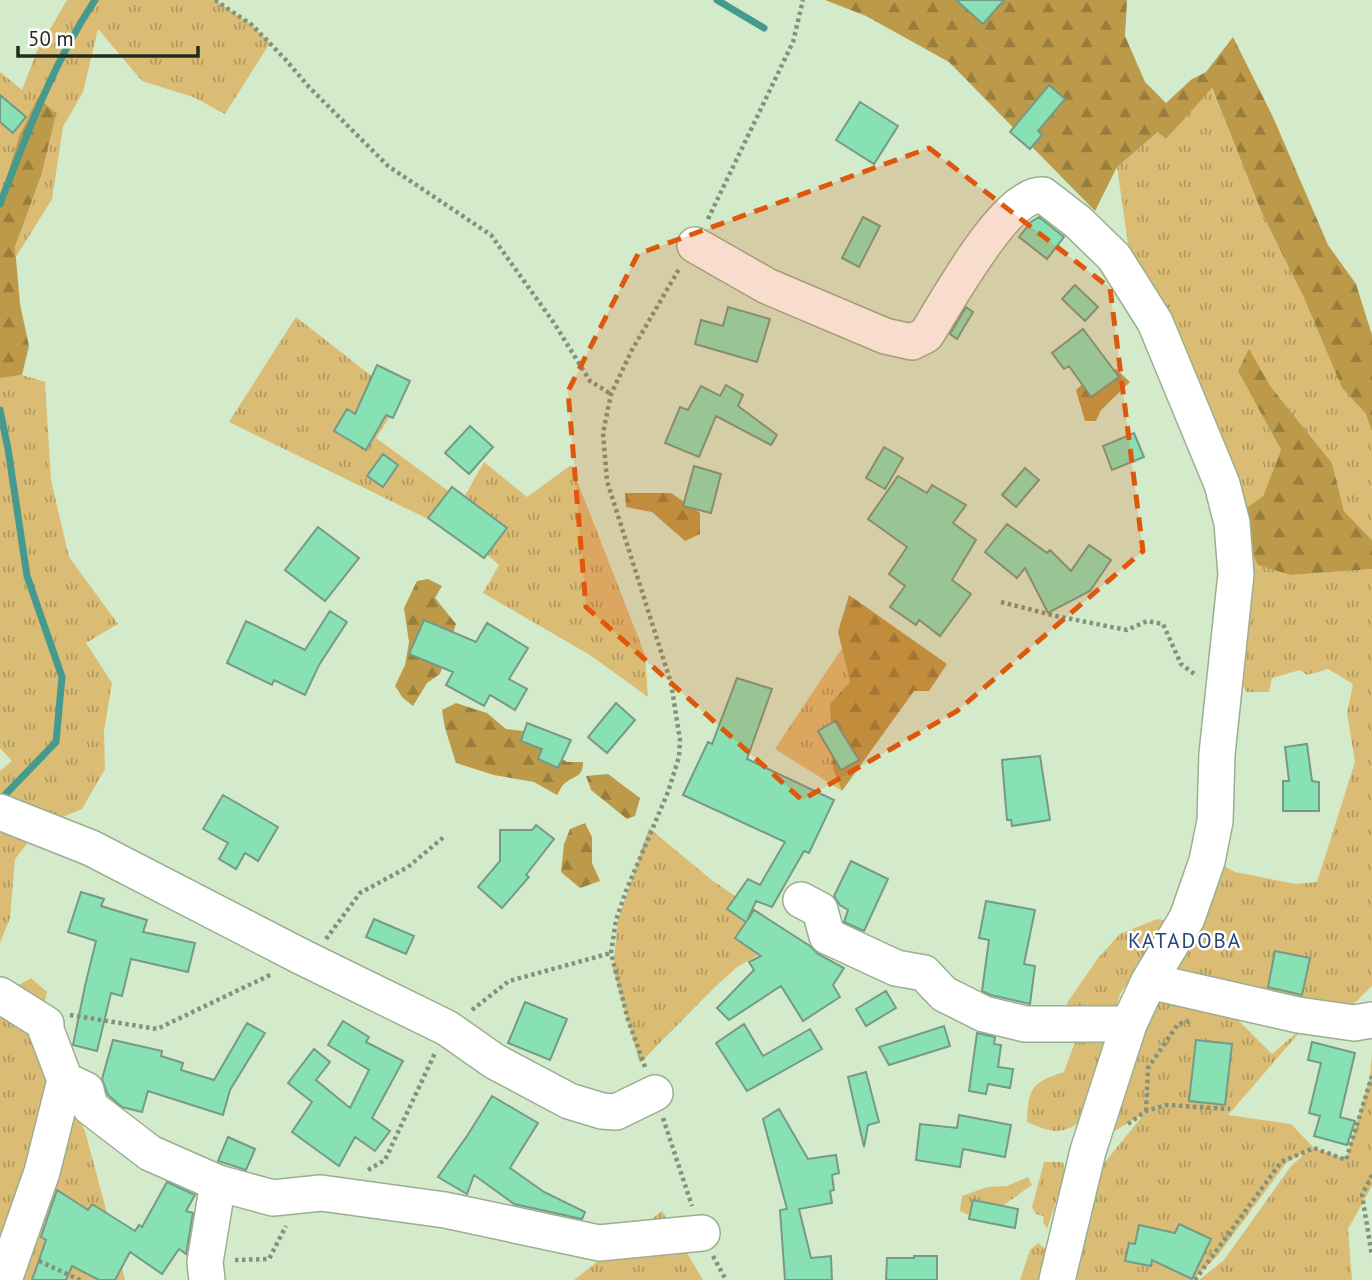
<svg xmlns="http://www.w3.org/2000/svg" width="1372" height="1280" font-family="'PT Sans',sans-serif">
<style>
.grass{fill:url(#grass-tufts)}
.forest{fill:url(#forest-firs)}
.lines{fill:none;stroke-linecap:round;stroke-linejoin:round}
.stream{stroke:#449a8e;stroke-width:7}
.building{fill:#87e1b4;stroke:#769a87;stroke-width:2}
.minor-casing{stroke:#99af90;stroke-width:38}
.path{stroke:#82927b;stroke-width:4.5;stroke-dasharray:3.5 3.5;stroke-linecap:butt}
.minor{stroke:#fff;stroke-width:35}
.marked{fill:#de570d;fill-opacity:0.2;stroke:#de570d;stroke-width:5;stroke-dasharray:14 9;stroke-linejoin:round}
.labels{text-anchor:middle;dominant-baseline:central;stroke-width:5;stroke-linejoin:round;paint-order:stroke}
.quarter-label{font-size:21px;letter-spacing:2px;fill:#27467d;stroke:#fff}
</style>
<defs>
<pattern id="grass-tufts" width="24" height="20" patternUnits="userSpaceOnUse" patternTransform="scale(1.75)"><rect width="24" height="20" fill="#dbbc75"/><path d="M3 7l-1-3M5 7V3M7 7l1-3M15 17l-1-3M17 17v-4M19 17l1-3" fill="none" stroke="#b1995f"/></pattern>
<pattern id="forest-firs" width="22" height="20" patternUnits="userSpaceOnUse" patternTransform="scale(1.75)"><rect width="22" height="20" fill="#bc9a49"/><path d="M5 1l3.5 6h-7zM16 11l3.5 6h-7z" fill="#987e3c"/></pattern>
</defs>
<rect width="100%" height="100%" fill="#d4ebcb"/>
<path class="grass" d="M67,0H215L252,25L270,43L225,114L193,97L142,81L98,29L83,92L63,127L52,199L16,257L15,247L41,176L19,137L0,198V72L22,90L37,51Z
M1211,87L1261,211L1304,298L1342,388L1366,414L1372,432V540L1344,511L1332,463L1271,387L1249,350L1238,371L1281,450L1263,496L1236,516L1130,258L1117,167L1158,132L1166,139Z
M296,317L401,399L376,438L462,501L484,462L527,497L571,465L645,655L648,697L590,655L483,593L499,565L469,539L229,422Z
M22,375L45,382L51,480L69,557L118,624L86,643L112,683L104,731L105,769L82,809L41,826L15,859L10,918L0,943V771L12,761L0,748V378Z
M1234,532L1291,575L1372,569V986L1341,1016L1295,1018L1281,992L1188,984L1228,1010L1272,1054L1307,1024L1228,1115L1291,1124L1314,1148L1346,1159L1370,1077L1372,1052V1186L1348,1229L1352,1280H1199L1224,1260L1291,1166L1309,1150L1287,1162L1218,1255L1193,1280H1056L1070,1205L1145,1113L1084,1149L1222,865L1235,872L1296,884L1317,882L1355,762L1347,713L1353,684L1328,669L1307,675L1300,670L1272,678L1269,692H1246L1236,671Z
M842,648L850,682L833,769L842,791L775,749Z
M649,828L713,881L784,929L760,954L737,967L716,986L640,1063L613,969L618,920Z
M1157,919L1170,921L1120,994L1082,1121C1059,1136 1052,1132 1027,1122C1028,1088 1032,1082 1064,1072L1079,1031L1065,1022L1067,1003L1099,957L1120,934Z
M31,978L47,992L39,1028L54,1076L85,1131L125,1280H0V1013L15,987Z
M1044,1162H1063L1065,1174L1047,1229L1043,1222L1044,1216L1036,1214L1032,1207Z
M1028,1177L1032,1185L981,1221L960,1211L962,1196L987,1187L1007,1186Z
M662,1211L703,1280H574Z
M1038,1243L1046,1249L1040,1280H1020L1030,1250Z"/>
<path class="forest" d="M825,0H1127L1125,36L1145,82L1166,103L1192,79L1206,72L1233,37L1273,117L1328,245L1356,284L1372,335V432L1366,414L1342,388L1304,298L1261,211L1212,88L1166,139L1158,132L1117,167L1095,211L949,62L866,16Z
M38,97L56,114L41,176L15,247L20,304L29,346L22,375L0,378V198L19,137Z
M1249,349L1271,387L1332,463L1344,511L1372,540V569L1291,575L1258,565L1246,541L1226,523L1263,496L1281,450L1238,371Z
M1116,369L1130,382L1101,410L1096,421H1085L1076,390L1098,370Z
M625,493H671L700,513V534L685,541L652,512L626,507Z
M428,579L442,586L435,598L456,624L440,674L427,683L413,706L403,698L395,686L405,665L409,642L404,608L417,581Z
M849,595L947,664L929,691H914L842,791L833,769L830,704L850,682L838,632Z
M456,703L487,713L506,729L531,732L551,752L567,762H583C583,778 574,775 564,784C561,787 559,792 557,795L534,782L494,775L456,763L445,728L442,710Z
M608,774L640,798L635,816L627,819L591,790L586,776Z
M585,823L592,837V863L600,881L580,888L561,872L564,844L570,829Z"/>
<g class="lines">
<path class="stream" d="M717,0L764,28
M0,204C27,134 53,63 95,0
M0,410L8,449L27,576L62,677L56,742L0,800"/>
</g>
<path class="building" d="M956,0H1004L983,24Z
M1049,85L1065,99L1038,131L1042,135L1030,149L1010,132Z
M0,95L26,117L13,133L0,122Z
M860,102L898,126L874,164L836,140Z
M863,217L880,226L859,267L842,258Z
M1039,217L1064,237L1047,259L1019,237L1031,222Z
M1075,285L1098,307L1085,321L1062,299Z
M728,307L770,319L757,362L695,344L701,320L723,326Z
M966,307L973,312L957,339L950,334Z
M1083,329L1119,377L1091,397L1069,366L1064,369L1052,353Z
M377,365L410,381L393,418L386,415L366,450L334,431L347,409L355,414Z
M726,385L743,395L738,406L777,435L771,445L716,416L699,457L665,443L680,407L688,410L701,386L720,396Z
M470,426L493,447L469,474L445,453Z
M1134,433L1144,457L1112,470L1103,446Z
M884,447L903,458L885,489L866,478Z
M383,454L398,465L383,487L367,476Z
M694,466L721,474L711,513L683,506Z
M1025,468L1039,480L1016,507L1002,495Z
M898,476L927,493L932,485L966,505L953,523L976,540L952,580L971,594L940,636L919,620L916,625L890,607L905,586L889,574L907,547L868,519Z
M452,487L507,528L484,558L428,518Z
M1007,524L1047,553L1050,550L1071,571L1089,545L1111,560L1090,591L1048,613L1025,568L1017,578L985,552Z
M318,527L359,558L325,601L285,570Z
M330,611L347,622L319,665L305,695L274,680L272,685L227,663L246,621L305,650Z
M424,620L476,642L487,623L528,648L509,679L527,689L515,710L490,695L484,706L446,685L453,672L409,654Z
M737,678L772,689L747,759L834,800L809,853L804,851L772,907L756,901L747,921L754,910L810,946L818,954L844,968L833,985L840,997L803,1021L781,986L729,1020L717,1008L754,970L749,962L761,956L735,938L746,922L727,909L748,879L760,885L785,842L683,795L708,742L712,744Z
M616,703L635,720L607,753L588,737Z
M835,721L859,760L841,770L818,731Z
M527,723L571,740L558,768L538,759L542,749L521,741Z
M1307,744L1312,781L1319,782V811H1283V781H1289L1285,747Z
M1040,756L1050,820L1012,826L1011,820H1007L1002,760Z
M223,795L278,827L258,861L245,853L236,869L219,859L228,843L203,829Z
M536,825L554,839L526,875L529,877L502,908L478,887L500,861V830H532Z
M851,861L888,879L864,931L844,922L848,910L840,905L834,896Z
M81,892L104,899L101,906L147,920L143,932L195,943L188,972L131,959L122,996L111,993L97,1051L73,1045L85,986L96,941L68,932Z
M986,901L1035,910L1024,964L1035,966L1030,1004L991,995L982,991L989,940L979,938Z
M374,919L414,936L406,954L366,937Z
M1275,951L1310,958L1302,995L1268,987Z
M886,991L896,1008L866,1026L856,1009Z
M525,1002L567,1019L550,1060L508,1043Z
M343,1021L369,1037L366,1042L403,1061L372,1118L390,1131L375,1151L355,1137L339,1166L292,1132L312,1102L288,1083L314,1049L330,1062L316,1080L350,1108L369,1070L328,1045Z
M247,1023L265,1033L230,1090L223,1115L148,1091L142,1112L122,1107L108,1095L102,1079L113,1040L162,1051L161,1056L183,1063L181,1070L214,1080Z
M744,1024L763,1056L810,1029L822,1049L747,1091L716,1043Z
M944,1026L950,1046L889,1065L879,1047Z
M977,1033L995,1037L994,1044L1001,1045L998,1067L1013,1069L1010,1088L988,1084L986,1094L969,1091Z
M1196,1040L1232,1044L1225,1105L1189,1101Z
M1312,1042L1355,1053L1340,1117L1355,1121L1347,1145L1314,1136L1320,1116L1309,1113L1321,1063L1308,1060Z
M866,1072L879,1122L868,1125L864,1147L848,1077Z
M492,1096L538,1123L510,1168L544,1192L585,1212L582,1219L514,1204L474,1175L467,1194L438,1177L467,1136Z
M779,1109L808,1159L836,1155L839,1173L832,1175L834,1190L830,1191L832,1203L799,1209L811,1258L831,1256L832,1280H785L780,1210L787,1209L763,1119Z
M959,1115L1011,1125L1005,1157L963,1149L960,1167L916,1160L920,1124L957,1128Z
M228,1137L255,1149L246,1170L218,1161Z
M167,1182L195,1195L186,1211L193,1213L186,1254L179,1249L162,1274L130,1252L115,1280H99L72,1266L66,1280H32L46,1240L41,1237L57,1190L88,1210L92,1204L135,1231L139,1225L142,1227Z
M973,1200L1018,1209L1015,1228L969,1219Z
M1179,1224L1211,1239L1192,1279L1152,1260L1151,1266L1125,1261L1129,1243L1135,1244L1139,1225L1175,1233Z
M914,1256H937V1280H886L887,1258H914Z"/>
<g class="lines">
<g class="minor-casing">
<path id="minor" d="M695,245L767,286L885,336L912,342L926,335C946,304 1005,193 1043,195L1078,222L1114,257L1155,322L1222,484L1232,523L1236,574L1217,754L1215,821L1207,861L1187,918L1149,981L1129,1024L1088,1151L1057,1280
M0,812L91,848L302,957L447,1028L494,1061L569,1101L602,1111L616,1112L655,1093
M801,900L820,910L827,936L896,968L924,973L944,994L984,1014L1025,1024H1129
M1149,981L1298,1015L1354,1023L1372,1020
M0,995L46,1024V1030L65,1080L86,1090L90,1107L150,1153L218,1183L205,1262L207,1280
M218,1183L273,1198L321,1193L445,1210L599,1243L702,1233
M4,1280L42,1172L65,1080"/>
</g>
<path class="path" d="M215,0L252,25L285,59L309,87L388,166L491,235L554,323L590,381L611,394
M708,219L793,42L803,0
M1001,602L1056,616L1127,630L1147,621L1163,624L1181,664L1197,676
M326,939L360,893L408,867L445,836
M472,1010L509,981L611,953
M70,1015L157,1029L272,974
M645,1067L628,1020L611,953L616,920L626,891L668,792L679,757L680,740L671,683L607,481L603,433L611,394L632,350L679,269
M1146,1111L1148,1068L1178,1024L1189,1021
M663,1118L692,1206
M1128,1124L1146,1111L1166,1105L1230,1109
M368,1170L385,1160L435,1053
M1372,1175L1362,1195L1372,1256
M713,1256L726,1280
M235,1260L269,1259L286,1226
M39,1261L80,1280
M1195,1280L1281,1162L1314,1148L1346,1160L1372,1076"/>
<use href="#minor" class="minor"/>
</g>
<path class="marked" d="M929,148L1110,288L1143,551L957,711L802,800L586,607L568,391L638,254Z"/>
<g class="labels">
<g class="quarter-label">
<text x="1185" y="940">KATADOBA</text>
</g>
</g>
<path d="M18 46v10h180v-10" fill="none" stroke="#232b1f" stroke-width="3.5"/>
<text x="28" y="46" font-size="21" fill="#232b1f" stroke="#ffffff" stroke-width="5" paint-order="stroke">50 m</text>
</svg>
